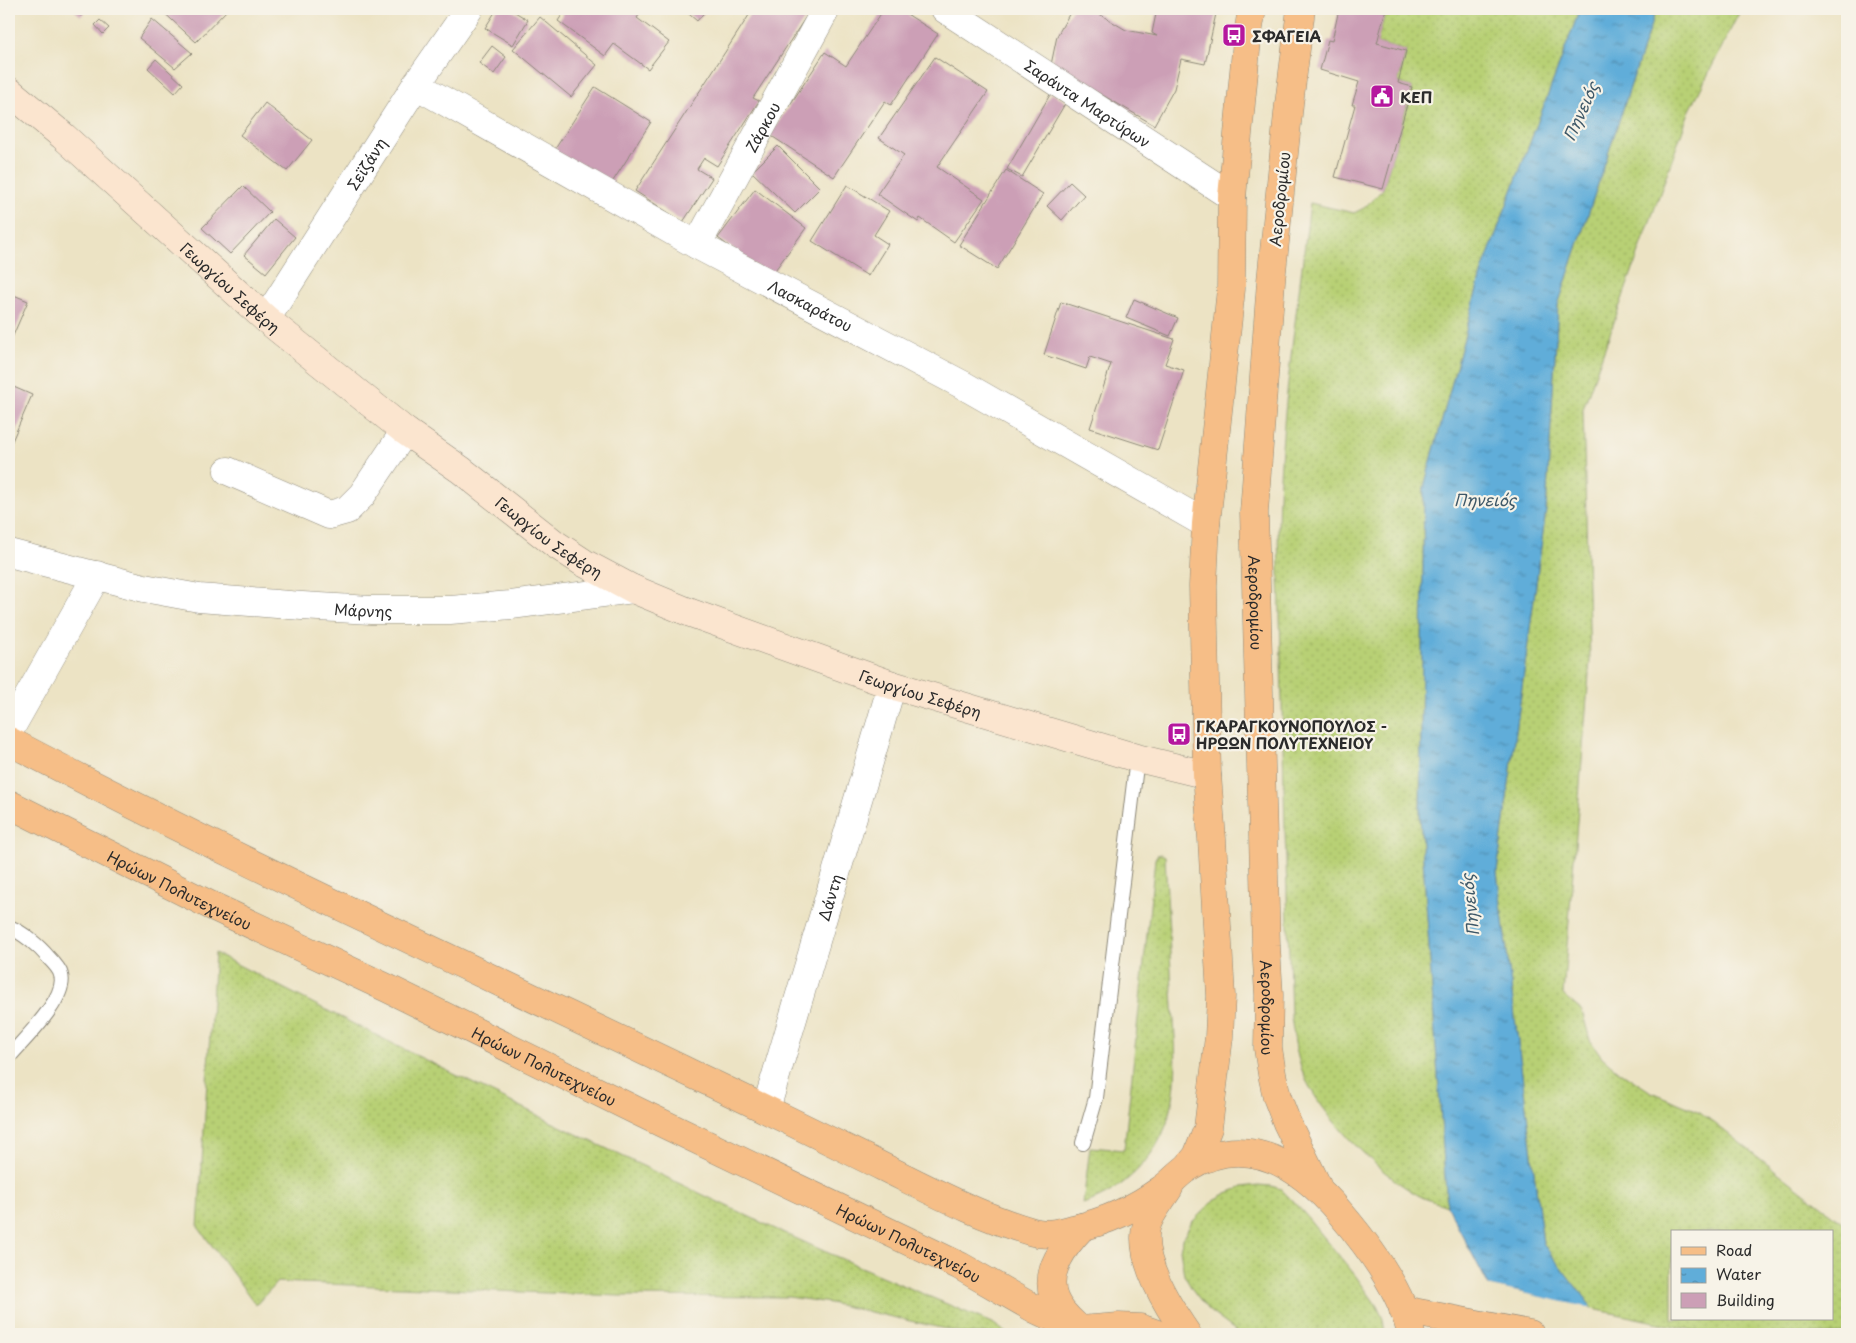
<svg xmlns="http://www.w3.org/2000/svg" width="1856" height="1343" font-family="'Playpen Sans',sans-serif">
<style>
.grass{fill:url(#grass-dots);stroke:#727e50;fill-rule:evenodd}
.water{fill:url(#water-ripples);stroke:#466c82}
.pier{fill:#ece3c4}
.building{fill:#cc9fb6}
.lines{fill:none;stroke-linecap:round;stroke-linejoin:round}
.lane-casing{stroke:#8c8778;stroke-width:16}
.street-casing{stroke:#8c8778;stroke-width:29}
.secondary-casing{stroke:#8c8778;stroke-width:29}
.primary-casing{stroke:#8c8778;stroke-width:29}
.lane{stroke:#fff;stroke-width:14}
.street{stroke:#fff;stroke-width:28}
.secondary{stroke:#fbe5cf;stroke-width:28}
.primary{stroke:#f6be87;stroke-width:28}
.labels{text-anchor:middle;dominant-baseline:central;stroke-width:4.5;stroke-linejoin:round;paint-order:stroke}
.poi-label{font-size:15px;font-weight:bold;fill:#2b2b2b;stroke:#f7f3e8;text-anchor:start}
.street-label{font-size:15px;fill:#2b2b2b;stroke:#f7f3e8}
.water-label{font-size:16px;font-style:italic;fill:#3e5868;stroke:#f7f3e8}
</style>
<defs>
<pattern id="grass-dots" width="8" height="8" patternUnits="userSpaceOnUse" patternTransform="scale(1.25)"><rect width="8" height="8" fill="#b8d074"/><path d="M2 2h.1M6 6h.1" fill="none" stroke="#9eb365" stroke-width="1.8" stroke-linecap="round"/></pattern>
<pattern id="water-ripples" width="26" height="14" patternUnits="userSpaceOnUse" patternTransform="scale(1.25)"><rect width="26" height="14" fill="#60add9"/><path d="M2 4q2-2 4 0t4 0M15 11q2-2 4 0t4 0" fill="none" stroke="#4f8db0"/></pattern>
</defs>
<rect width="100%" height="100%" fill="#f7f3e8"/>
<filter id="ink" filterUnits="userSpaceOnUse"><feTurbulence type="fractalNoise" baseFrequency=".02" numOctaves="2"/><feDisplacementMap in="SourceGraphic" scale="10" xChannelSelector="R" yChannelSelector="G"/><feConvolveMatrix kernelMatrix="1 2 1 2 8 2 1 2 1" color-interpolation-filters="sRGB"/></filter>
<filter id="wash" filterUnits="userSpaceOnUse"><feTurbulence type="fractalNoise" baseFrequency=".0096" numOctaves="4" result="noise"/><feDisplacementMap in="SourceGraphic" scale="20" xChannelSelector="R" yChannelSelector="G"/><feGaussianBlur stdDeviation="1.12" result="paint"/><feColorMatrix in="noise" values="0 0 0 0 0 0 0 0 0 0 0 0 0 0 0 0 0 1.4 0 .05"/><feComposite in="paint" operator="in"/></filter>
<g filter="url(#wash)">
<rect width="100%" height="100%" fill="#ece3c4"/>
<path class="grass" d="M1386,9H1580L1482,271L1424,487L1420,816L1447,1206C1437,1202 1426,1200 1418,1195C1380,1175 1318,1113 1303,1073C1296,1055 1294,1036 1291,1017L1285,831L1278,529C1280,420 1297,311 1310,203L1354,213L1364,208L1383,189L1412,87L1398,83L1406,51L1377,43Z
M1656,9H1741L1689,112L1583,409L1590,661L1563,995L1582,1011L1590,1040L1602,1057L1616,1069L1651,1092L1700,1112L1847,1226V1334H1712L1593,1309L1543,1244L1497,872L1546,510L1558,305ZM1672,1232H1832V1319H1672Z
M1161,854L1165,856C1167,901 1170,945 1172,990C1175,1051 1187,1115 1142,1165C1125,1184 1107,1196 1083,1204L1090,1147L1124,1150L1155,859L1157,855Z
M215,953C398,1048 584,1139 771,1227C844,1261 919,1292 994,1324L1008,1334H968L830,1303L789,1297L619,1296L277,1282L256,1305L198,1227Z
M1258,1185L1271,1186L1281,1189L1304,1213L1355,1275L1377,1306L1383,1319L1385,1334H1240L1208,1310L1192,1289L1184,1275L1180,1249L1184,1236L1192,1222L1214,1200L1227,1193L1243,1187Z"/>
<path class="water" d="M1580,9H1656L1558,305L1546,510L1497,872L1543,1244L1593,1309L1489,1286L1447,1206L1420,816L1424,487L1482,271Z"/>
<path class="pier" d="M1486,1285L1596,1309L1608,1334H1502Z"/>
<g id="blocks">
<path class="building" d="M73,9H87L81,16Z
M160,9H228L196,42Z
M497,9H510L528,20L513,45L485,28Z
M566,9H643L637,18L669,42L648,69L614,44L605,56L558,21Z
M683,9H707L697,21Z
M753,9H811L753,98L759,101L717,166L704,158L697,169L712,178L683,222L635,191Z
M884,9H899L938,34L891,105L885,101L834,177L770,135L825,52L846,66Z
M1072,9H1091L1126,30L1157,36L1152,33L1157,9H1217L1205,64L1181,59L1174,89L1154,125L1051,65L1057,36Z
M1339,9H1386L1377,43L1406,51L1398,83L1412,87L1383,189L1335,177L1355,105H1352L1359,82L1320,70L1328,40L1332,41Z
M540,17L597,65L571,97L513,49Z
M152,19L192,53L175,68L139,38Z
M100,20L109,28L103,34L95,25Z
M492,46L506,57L494,74L479,63Z
M935,57L988,92L937,167L984,199L954,242L920,218L918,222L877,194L904,155L879,138Z
M156,59L183,84L175,93L148,68Z
M595,87L651,122L604,195L548,160Z
M1051,93L1066,102L1022,177L1007,169Z
M265,103L312,140L287,171L240,135Z
M778,146L820,188L795,213L752,172Z
M1006,170L1043,194L997,269L959,245Z
M1070,182L1084,195L1062,220L1047,206Z
M847,185L889,211L874,235L888,244L868,276L812,241Z
M243,186L270,212L230,254L202,228Z
M755,189L806,228L770,277L718,238Z
M274,219L295,237L266,273L244,255Z
M9,293L28,301L9,345Z
M1134,299L1178,318L1170,336L1126,318Z
M1061,302L1174,339L1165,364L1184,370L1158,450L1090,428L1111,364L1090,357L1086,369L1044,355Z
M9,385L32,395L9,448Z"/>
</g>
</g>
<g filter="url(#ink)">
<use href="#blocks" fill-opacity="0" stroke="#8c8778" stroke-width="1"/>
<g class="lines">
<g class="lane-casing">
<path id="lane" d="M9,927C22,932 39,946 48,957C53,962 60,969 61,975C68,998 23,1040 9,1057
M1083,1143L1096,1098L1137,758"/>
</g>
<g class="street-casing">
<g id="street">
<path id="s1" d="M945,9L1232,197"/>
<path id="s2" d="M416,85L697,245L963,385L1206,524"/>
<path id="s3" d="M697,245L826,9"/>
<path id="s4" d="M266,319L416,85L469,9"/>
<path d="M228,471L329,515L347,510L362,495L405,431"/>
<path id="s5" d="M9,553L144,588L199,598L302,606L371,610H450L511,605L633,589"/>
<path d="M9,731L97,575"/>
<path id="s6" d="M766,1109L892,685"/>
</g>
</g>
<g class="secondary-casing">
<g id="secondary">
<path id="s7" d="M9,91L63,136L266,319L405,431L461,470L555,544L584,563L633,589L691,613L892,685L1137,758L1207,775"/>
</g>
</g>
<g class="primary-casing">
<g id="primary">
<path id="s8" d="M1301,9L1289,104L1271,281L1254,512L1266,946L1269,995L1268,1048L1272,1074L1277,1097L1287,1123L1317,1185"/>
<path d="M9,741C233,859 464,964 692,1074C756,1104 820,1136 883,1167C932,1191 980,1217 1033,1232C1047,1236 1060,1232 1073,1229C1105,1222 1136,1208 1162,1189C1171,1183 1178,1174 1187,1168C1248,1129 1303,1168 1342,1215C1370,1248 1403,1292 1411,1334"/>
<path id="s9" d="M9,804L210,905L387,988L641,1113L960,1266L1035,1309L1080,1330L1119,1327L1140,1328L1157,1334"/>
<path d="M1186,1169L1197,1156L1208,1128L1219,1037L1221,996L1212,839L1207,775L1203,586L1206,524L1231,289L1232,197L1247,40L1252,9"/>
<path d="M1169,1188C1161,1201 1149,1214 1146,1228C1139,1261 1169,1308 1187,1334"/>
<path d="M1403,1310L1530,1334"/>
<path d="M1076,1326C1067,1318 1058,1309 1054,1298C1044,1271 1065,1245 1082,1227"/>
</g>
</g>
<use href="#lane" class="lane"/>
<use href="#street" class="street"/>
<use href="#secondary" class="secondary"/>
<use href="#primary" class="primary"/>
</g>
</g>
<defs>
<g id="bus-square" transform="scale(1.25)"><rect x="-9" y="-9" width="18" height="18" rx="4" fill="#b5179e" stroke="#f7f3e8"/><path d="M-5-6H5V4H4V6H2V4H-2V6H-4V4H-5ZM-3.5-4V0h7V-4ZM-3.5 1.2v1.5H-2V1.2ZM2 1.2v1.5H3.5V1.2Z" fill="#fff"/></g>
<g id="civic-square" transform="scale(1.25)"><rect x="-9" y="-9" width="18" height="18" rx="4" fill="#b5179e" stroke="#f7f3e8"/><path d="M-.6-6.5H3V-4.5H.6V-3L4-1V1h2V6H-6V1h2V-1L-.6-3ZM-1.2 2.5V6h2.4V2.5Z" fill="#fff"/></g>
</defs>
<g fill-rule="evenodd">
<use href="#bus-square" x="1234" y="35"/>
<use href="#civic-square" x="1382" y="96"/>
<use href="#bus-square" x="1179" y="734"/>
</g>
<g class="labels">
<g class="poi-label">
<text x="1252" y="35">ΣΦΑΓΕΙΑ</text>
<text x="1400" y="96">ΚΕΠ</text>
<text x="1196" y="725">ΓΚΑΡΑΓΚΟΥΝΟΠΟΥΛΟΣ -<tspan x="1196" dy="17">ΗΡΩΩΝ ΠΟΛΥΤΕΧΝΕΙΟΥ</tspan></text>
</g>
<g class="street-label">
<text stroke="none"><textPath href="#s1" startOffset="171">Σαράντα Μαρτύρων</textPath></text>
<text stroke="none"><textPath href="#s3" startOffset="135">Ζάρκου</textPath></text>
<text stroke="none"><textPath href="#s4" startOffset="185">Σεϊζάνη</textPath></text>
<text transform="translate(1279 199) rotate(-84)">Αεροδρομίου</text>
<text stroke="none"><textPath href="#s7" startOffset="296">Γεωργίου Σεφέρη</textPath></text>
<text stroke="none"><textPath href="#s2" startOffset="452">Λασκαράτου</textPath></text>
<text stroke="none"><textPath href="#s7" startOffset="701">Γεωργίου Σεφέρη</textPath></text>
<text stroke="none"><textPath href="#s8" startOffset="596">Αεροδρομίου</textPath></text>
<text stroke="none"><textPath href="#s5" startOffset="360">Μάρνης</textPath></text>
<text stroke="none"><textPath href="#s7" startOffset="1106">Γεωργίου Σεφέρη</textPath></text>
<text stroke="none"><textPath href="#s9" startOffset="191">Ηρώων Πολυτεχνείου</textPath></text>
<text stroke="none"><textPath href="#s6" startOffset="221">Δάντη</textPath></text>
<text stroke="none"><textPath href="#s8" startOffset="1001">Αεροδρομίου</textPath></text>
<text stroke="none"><textPath href="#s9" startOffset="596">Ηρώων Πολυτεχνείου</textPath></text>
<text stroke="none"><textPath href="#s9" startOffset="1001">Ηρώων Πολυτεχνείου</textPath></text>
</g>
<g class="water-label">
<text transform="translate(1580 111) rotate(-66)">Πηνειός</text>
<text x="1485" y="499">Πηνειός</text>
<text transform="translate(1469 905) rotate(-96)">Πηνειός</text>
</g>
</g>
<rect width="1856" height="1343" fill="none" stroke="#f7f3e8" stroke-width="30"/>
<rect x="1671" y="1230" width="162" height="90" fill="#f7f3e8" stroke="#a5a39c"/>
<rect x="1681" y="1247" width="25" height="8" fill="#f6be87" stroke="#a5a39c"/>
<text x="1716" y="1256" font-size="15" fill="#2b2b2b">Road</text>
<rect x="1681" y="1268" width="25" height="15" fill="url(#water-ripples)" stroke="#a5a39c"/>
<text x="1716" y="1280" font-size="15" fill="#2b2b2b">Water</text>
<rect x="1681" y="1293" width="25" height="15" fill="#cc9fb6" stroke="#a5a39c"/>
<text x="1716" y="1306" font-size="15" fill="#2b2b2b">Building</text>
</svg>
